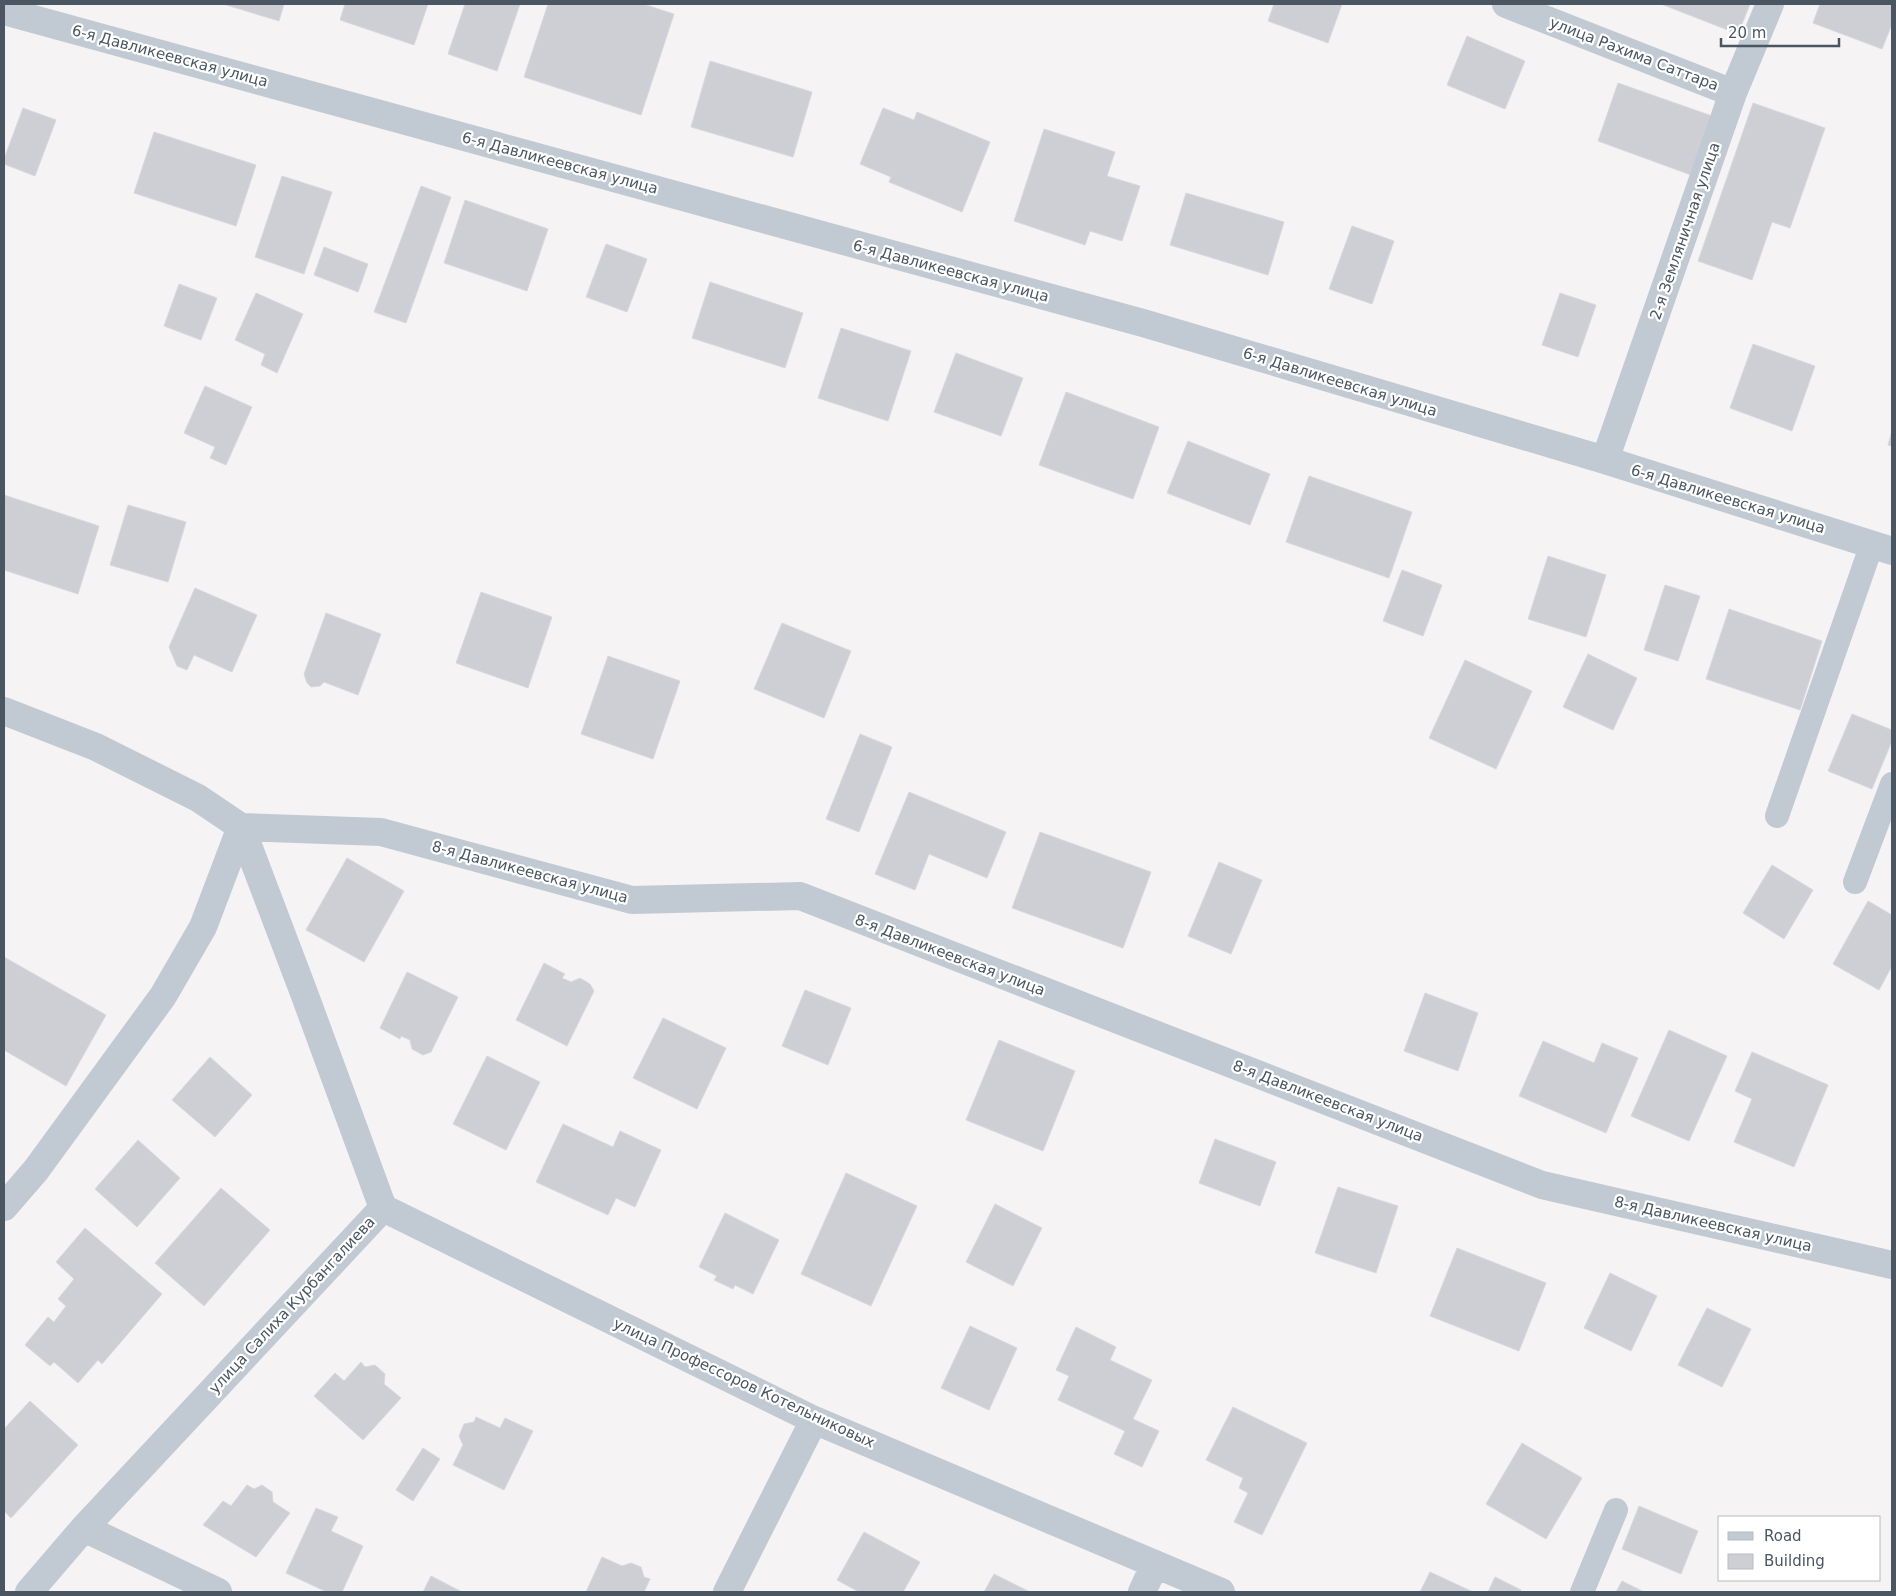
<svg xmlns="http://www.w3.org/2000/svg" width="1896" height="1596" font-family="'DejaVu Sans',sans-serif">
<style>
.building{fill:#cdcfd5;stroke:#d7d9de}
.lines{fill:none;stroke-linecap:round;stroke-linejoin:round}
.service{stroke:#c1cad2;stroke-width:24}
.minor{stroke:#c1cad2;stroke-width:28}
.labels{text-anchor:middle;dominant-baseline:central;stroke-width:4.5;stroke-linejoin:round;paint-order:stroke}
.street-label{font-size:15px;fill:#4a5661;stroke:#fff}
</style>
<rect width="100%" height="100%" fill="#f5f3f3"/>
<path class="building" d="M223,4H284L279,21Z
M345,4H428L414,45L340,20Z
M465,4H520L497,71L448,54Z
M548,4H643L674,14L641,115L524,77Z
M1274,4H1342L1328,43L1268,21Z
M1661,4H1750L1738,34Z
M1820,4H1892V24L1882,49L1813,23Z
M1467,36L1525,61L1505,109L1447,85Z
M710,61L812,92L793,157L691,127Z
M1618,83L1712,116L1691,175L1598,141Z
M1753,103L1825,128L1790,228L1772,222L1752,280L1698,261Z
M23,108L56,120L35,176L4,164V159Z
M883,108L914,120L917,112L990,142L962,212L889,182L891,177L860,164Z
M1044,129L1115,152L1107,176L1140,186L1122,241L1090,231L1085,245L1014,221Z
M154,132L256,165L236,226L134,193Z
M282,176L332,192L304,274L255,257Z
M421,186L451,197L406,323L374,312Z
M1186,193L1284,222L1268,275L1170,245Z
M465,200L548,229L527,291L444,263Z
M1352,226L1394,241L1372,304L1329,289Z
M606,244L647,259L627,312L586,297Z
M324,247L368,264L358,292L314,275Z
M710,282L803,313L785,368L692,338Z
M179,284L217,298L201,340L164,326Z
M256,293L303,314L277,373L261,365L265,354L235,340Z
M1560,293L1596,305L1578,357L1542,345Z
M841,328L911,351L888,421L818,398Z
M1753,344L1815,366L1792,431L1730,408Z
M956,353L1023,378L1001,436L934,412Z
M205,386L252,407L226,465L210,458L215,447L184,433Z
M1066,392L1159,427L1133,499L1039,465Z
M1892,431V446L1888,445Z
M1188,441L1270,474L1250,525L1167,493Z
M1309,476L1412,512L1389,578L1286,542Z
M4,495L99,526L78,594L4,570Z
M128,505L186,522L168,582L110,565Z
M1548,556L1606,575L1586,637L1528,619Z
M1402,570L1442,585L1423,636L1383,621Z
M1665,585L1700,596L1678,661L1644,650Z
M195,588L257,615L232,672L194,655L187,670L177,666L169,647Z
M481,592L552,617L528,688L456,663Z
M1729,609L1822,641L1800,710L1706,679Z
M326,613L381,634L358,695L324,682L320,686L311,687L307,683L304,674Z
M782,623L851,651L824,718L754,689Z
M1588,654L1637,678L1613,730L1563,707Z
M608,656L680,681L653,759L581,734Z
M1465,660L1532,691L1496,769L1429,738Z
M1852,714L1892,730V741L1872,789L1828,771Z
M860,734L892,747L859,832L826,819Z
M909,792L1006,832L987,878L929,854L915,890L875,874Z
M1040,832L1151,872L1123,948L1012,908Z
M347,858L404,891L364,962L306,930Z
M1219,862L1262,880L1231,954L1188,936Z
M1772,865L1813,890L1784,939L1743,913Z
M1868,901L1892,915V966L1879,990L1833,964Z
M4,957L106,1015L66,1086L4,1050Z
M544,963L565,974L562,978L571,982L580,978L590,984L594,991L567,1046L516,1020Z
M407,972L458,997L431,1052L423,1055L412,1049L410,1040L401,1036L400,1039L380,1028Z
M805,990L851,1008L828,1065L782,1046Z
M1425,993L1478,1013L1458,1071L1404,1051Z
M663,1018L726,1048L697,1109L633,1078Z
M1669,1030L1727,1056L1689,1141L1631,1116Z
M999,1040L1075,1071L1043,1151L966,1120Z
M1543,1041L1594,1063L1602,1043L1638,1058L1606,1133L1519,1096Z
M1752,1052L1828,1085L1794,1167L1734,1142L1752,1099L1735,1091Z
M487,1056L540,1082L506,1150L453,1124Z
M210,1057L252,1095L215,1137L172,1100Z
M563,1124L613,1147L620,1131L661,1150L635,1207L616,1198L608,1215L536,1182Z
M1215,1139L1276,1162L1260,1206L1199,1183Z
M138,1140L180,1178L137,1227L95,1189Z
M846,1173L917,1206L871,1306L801,1274Z
M1338,1187L1398,1206L1376,1273L1315,1253Z
M221,1188L270,1230L204,1306L155,1263Z
M995,1204L1042,1228L1013,1286L966,1262Z
M725,1213L779,1240L753,1294L735,1285L733,1289L714,1280L717,1276L699,1267Z
M85,1228L162,1294L102,1364L98,1360L78,1383L54,1362L50,1366L25,1345L48,1317L54,1322L66,1306L58,1299L74,1279L56,1262Z
M1457,1248L1546,1283L1519,1351L1430,1316Z
M1610,1273L1657,1296L1631,1351L1584,1328Z
M1707,1308L1751,1329L1722,1387L1678,1365Z
M970,1326L1017,1348L989,1410L941,1388Z
M1076,1327L1116,1347L1110,1360L1152,1380L1133,1419L1159,1431L1142,1467L1114,1454L1125,1431L1058,1400L1069,1376L1056,1370Z
M361,1362L365,1367L375,1365L385,1374L384,1384L401,1398L363,1440L314,1396L335,1373L344,1381Z
M30,1401L78,1445L11,1518L4,1511V1429Z
M1233,1407L1307,1443L1262,1535L1234,1522L1248,1493L1239,1488L1243,1478L1206,1460Z
M476,1417L500,1428L505,1418L533,1431L504,1490L453,1465L463,1445L459,1436L464,1424L474,1422Z
M1522,1443L1582,1478L1546,1539L1486,1504Z
M423,1448L440,1459L413,1501L396,1490Z
M247,1485L254,1489L262,1485L272,1492L273,1502L290,1513L256,1557L203,1525L223,1501L231,1506Z
M1639,1506L1698,1531L1681,1574L1622,1549Z
M316,1508L338,1517L331,1531L363,1546L342,1592H327L286,1573Z
M864,1532L920,1562L903,1592H859L837,1580Z
M602,1557L622,1566L631,1563L641,1567L644,1577L650,1579L644,1592H586Z
M1430,1572L1473,1592H1420Z
M994,1574L1030,1592H984Z
M431,1576L462,1592H423Z
M1495,1577L1521,1590L1520,1592H1488Z
M1622,1581L1644,1592H1616Z"/>
<g class="lines">
<path class="service" d="M1777,816L1872,544
M1855,882L1892,784
M1582,1592L1616,1510"/>
<path class="minor" d="M1506,4L1733,93
M4,11L1143,323L1605,460L1892,551
M1605,460L1733,93L1770,4
M4,711L96,747L198,798L241,827L381,832L632,900L800,896L1542,1185L1892,1265
M4,1207L36,1170L163,996L203,927L241,827
M383,1208L814,1420L1221,1592
M84,1528L218,1592
M29,1592L84,1528L383,1208L304,993L241,827
M727,1592L814,1420
M1142,1592L1155,1564"/>
</g>
<g class="labels">
<g class="street-label">
<text transform="translate(1634 54) rotate(21)">улица Рахима Саттара</text>
<text transform="translate(170 56) rotate(15)">6-я Давликеевская улица</text>
<text transform="translate(560 163) rotate(15)">6-я Давликеевская улица</text>
<text transform="translate(1685 231) rotate(-71)">2-я Земляничная улица</text>
<text transform="translate(951 271) rotate(15)">6-я Давликеевская улица</text>
<text transform="translate(1340 382) rotate(17)">6-я Давликеевская улица</text>
<text transform="translate(1728 499) rotate(17)">6-я Давликеевская улица</text>
<text transform="translate(530 872) rotate(15)">8-я Давликеевская улица</text>
<text transform="translate(950 955) rotate(21)">8-я Давликеевская улица</text>
<text transform="translate(1328 1101) rotate(21)">8-я Давликеевская улица</text>
<text transform="translate(1713 1224) rotate(13)">8-я Давликеевская улица</text>
<text transform="translate(292 1305) rotate(-47)">улица Салиха Курбангалиева</text>
<text transform="translate(744 1383) rotate(25)">улица Профессоров Котельниковых</text>
</g>
</g>
<rect width="1896" height="1596" fill="none" stroke="#4a5661" stroke-width="10"/>
<rect x="1718" y="1516" width="162" height="65" fill="#ffffff" stroke="#b7bbc0"/>
<rect x="1728" y="1532" width="25" height="8" fill="#c1cad2" stroke="#b7bbc0"/>
<text x="1764" y="1541" font-size="15" fill="#4a5661">Road</text>
<rect x="1728" y="1554" width="25" height="15" fill="#cdcfd5" stroke="#b7bbc0"/>
<text x="1764" y="1566" font-size="15" fill="#4a5661">Building</text>
<path d="M1721 38v8h118v-8" fill="none" stroke="#4a5661" stroke-width="2.5"/>
<text x="1728" y="38" font-size="15" fill="#4a5661" stroke="#ffffff" stroke-width="4" paint-order="stroke">20 m</text>
</svg>
